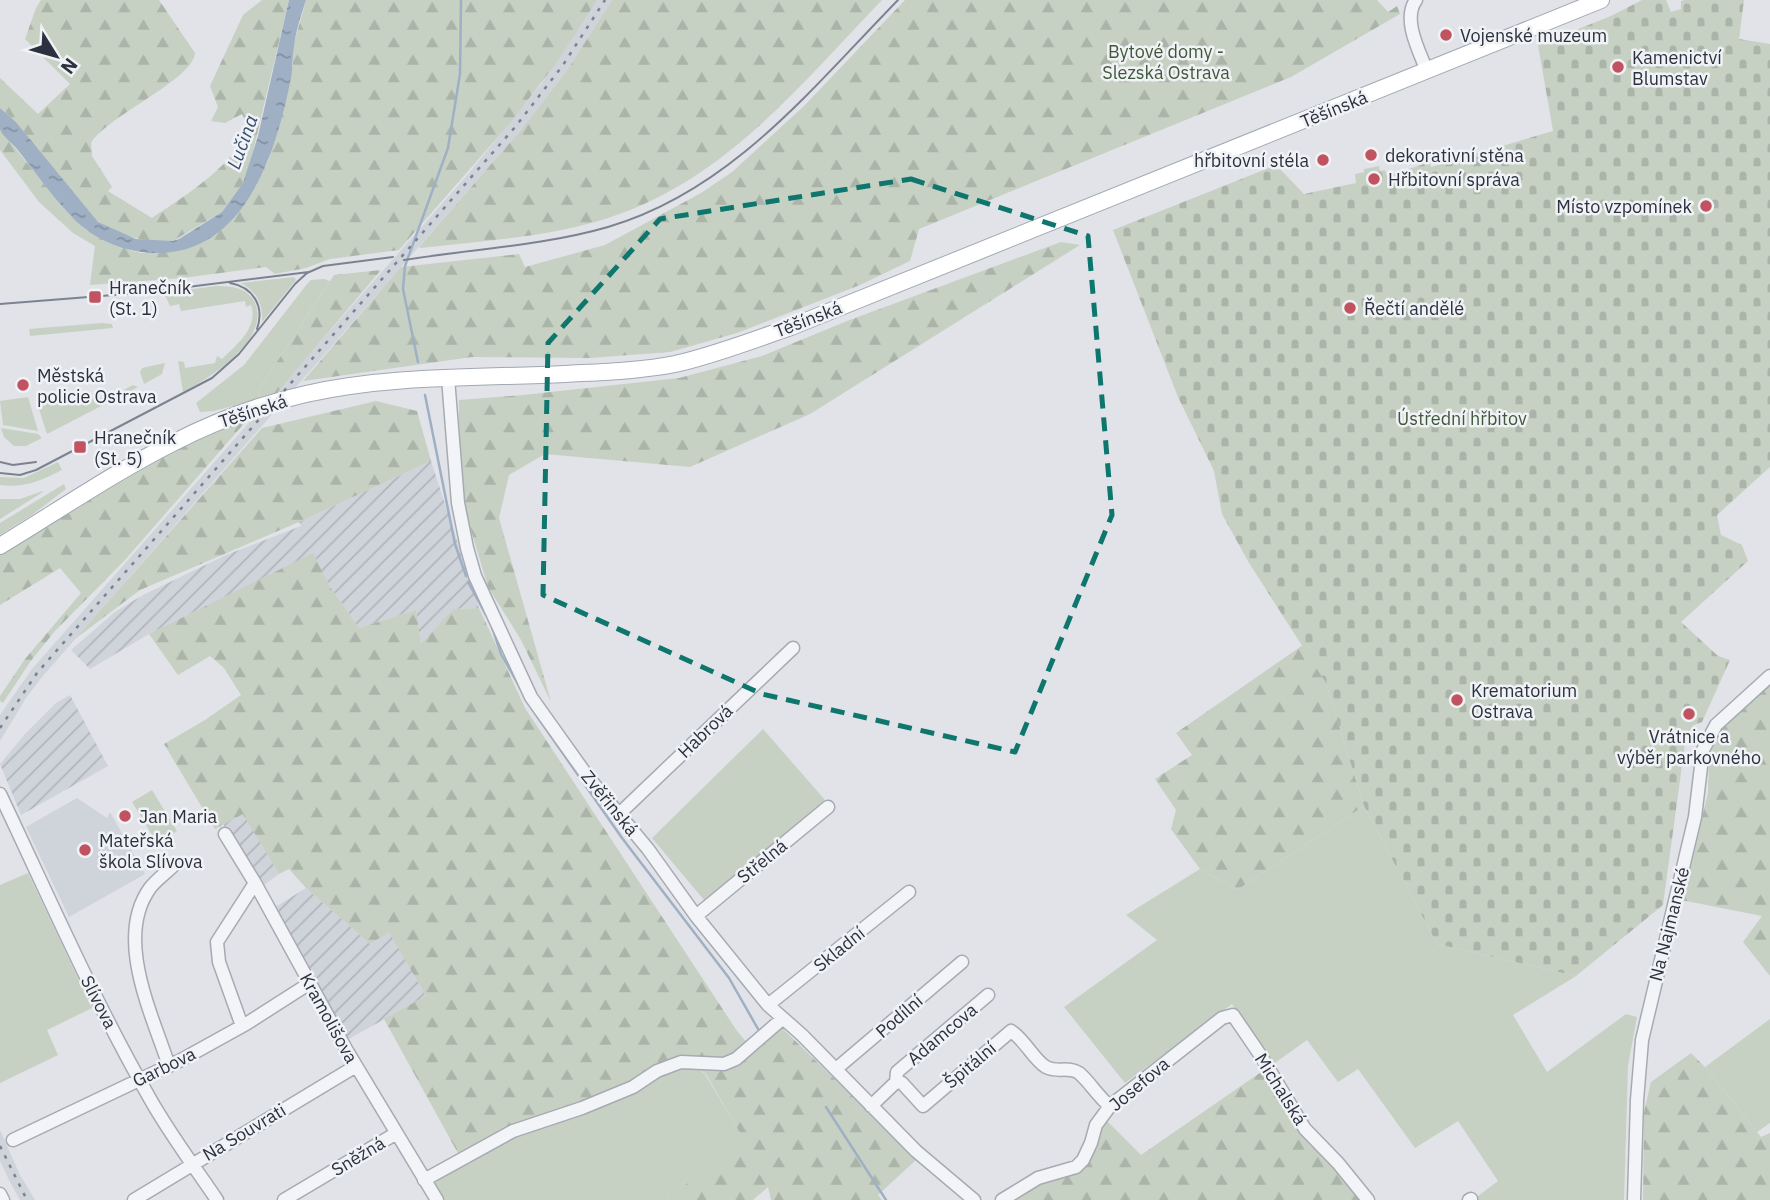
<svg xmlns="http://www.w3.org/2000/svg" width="1770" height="1200" font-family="'IBM Plex Sans',sans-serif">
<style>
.built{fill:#cfd3da}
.industrial{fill:url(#industrial-furrows)}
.green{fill:#c6d1c3}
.forest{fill:url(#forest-firs)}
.cemetery{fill:url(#cemetery-stones)}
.water{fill:url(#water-ripples)}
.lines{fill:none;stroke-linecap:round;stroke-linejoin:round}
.stream{stroke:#9fb0c5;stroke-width:2.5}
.minor-casing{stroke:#a7aab2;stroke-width:15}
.major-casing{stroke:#a1a8b3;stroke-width:18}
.minor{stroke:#f3f4f7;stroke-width:12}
.major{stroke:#fff;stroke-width:16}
.tram{stroke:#7c8390;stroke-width:2}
.rail{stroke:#7c8390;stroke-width:2.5;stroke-dasharray:3.5 7;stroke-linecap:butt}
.marked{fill:none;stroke:#0f766e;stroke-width:5;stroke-dasharray:14 9;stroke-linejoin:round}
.poi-dot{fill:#c15260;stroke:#f0f2f6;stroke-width:2.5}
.labels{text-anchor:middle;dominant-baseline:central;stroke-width:5;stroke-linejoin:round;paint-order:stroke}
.poi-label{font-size:18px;fill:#2b313e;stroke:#f0f2f6;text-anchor:start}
.park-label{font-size:18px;fill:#3f583a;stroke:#f0f2f6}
.street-label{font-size:18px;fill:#2b313e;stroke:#f0f2f6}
.water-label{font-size:19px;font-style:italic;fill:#394f6e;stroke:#f0f2f6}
</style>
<defs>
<pattern id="industrial-furrows" width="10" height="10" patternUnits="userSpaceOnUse" patternTransform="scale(1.75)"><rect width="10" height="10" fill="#cfd3da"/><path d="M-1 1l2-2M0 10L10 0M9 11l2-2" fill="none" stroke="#b2b6bc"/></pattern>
<pattern id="forest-firs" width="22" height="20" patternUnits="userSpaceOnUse" patternTransform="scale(1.75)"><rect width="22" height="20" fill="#c6d1c3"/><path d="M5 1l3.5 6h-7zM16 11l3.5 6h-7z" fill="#aab4a9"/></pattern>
<pattern id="cemetery-stones" width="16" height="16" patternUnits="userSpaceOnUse" patternTransform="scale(1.75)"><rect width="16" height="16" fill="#c6d1c3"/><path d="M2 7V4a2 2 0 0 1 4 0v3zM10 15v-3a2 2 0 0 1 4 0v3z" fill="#aab4a9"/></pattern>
<pattern id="water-ripples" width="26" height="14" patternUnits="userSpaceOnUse" patternTransform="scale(1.75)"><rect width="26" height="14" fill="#9fb0c5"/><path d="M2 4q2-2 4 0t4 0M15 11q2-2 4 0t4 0" fill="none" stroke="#8290a1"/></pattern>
</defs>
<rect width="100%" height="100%" fill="#e1e3e8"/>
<path class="built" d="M597,0H612L568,69L521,130L42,677L26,698L0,741V715L32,669L469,173L542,83Z
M77,798L107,818L110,812L145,874L69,917L26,827Z
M0,1130L20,1175L35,1200H20L9,1180L0,1161Z"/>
<path class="industrial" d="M431,461L479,608L453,609L421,645L416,610L359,628L329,585L313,554L149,634L90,669L71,650L115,612L143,595L226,555L301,526L299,522Z
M70,695L108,766L21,815L0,764L25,734L56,703Z
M243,813L279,874L261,887L223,824Z
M306,888L370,944L389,931L426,996L347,1040L315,986L319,983L272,909Z"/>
<path class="green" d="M294,277L296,280L262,322C263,304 257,292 241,283Z
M324,279L330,281L257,392L263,398L214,411L200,412L196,403L244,365L307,284L311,280Z
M216,286C230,286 246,287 254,301C273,338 210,378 183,392L178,361L184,362L185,368L215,363L217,356L222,359C236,345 259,327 251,305L246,307L245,301L181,311L179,304L170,306L164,293Z
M102,323L112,324L113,328L30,336L29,329Z
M165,363L162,374L144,384L140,372L142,368Z
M133,385L138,387L47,434L37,403L111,397Z
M28,397L38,431L3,425L0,401Z
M1,428L38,434L42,438L26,446H14L4,437Z
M58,462L62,470C41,481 24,488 0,485V477L24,478Z
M64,484L66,489L32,515L0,535V523Z
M43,491V492L0,519V499H20Z
M763,729L825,800L704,900L652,838Z
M152,790L177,831L157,843L132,802Z
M1364,806L1437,944L1576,976L1513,1015L1547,1072L1626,1014L1637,1017L1628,1066L1624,1200H1473L1498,1181L1458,1121L1415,1148L1358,1069L1338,1082L1307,1040L1272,1065L1232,1004L1125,1083L1064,1007L1157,940L1126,915L1200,869L1237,890Z
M28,873L92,1008L47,1030L58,1055L0,1083V885Z
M1770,1019V1123L1757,1132L1705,1067Z
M683,1065L697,1068L705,1074L748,1146L668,1196L669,1200H443L433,1182L513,1137Z"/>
<path class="forest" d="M41,0H159L195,53C193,80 107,116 91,143L92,156L112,187L108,191L152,218C175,202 264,149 242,114L225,123L211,121L218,107L210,86L243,15L262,0H289L249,168L243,183L222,212L173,241L143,240L122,234L98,222L85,208L16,122L0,108V78L38,114L70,84L25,39L36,8Z
M306,0H597L557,62L511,122L399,250L330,259L306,268L275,274L266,267L183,278L90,285L95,246L73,233L39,202L0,150V129L64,209L86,230L132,251L141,253L178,251L203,242L231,220L252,193L268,161L293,64V47Z
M612,0H882C796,89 720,187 595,222C538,238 480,241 421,248L419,247L521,130L568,69Z
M905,0H1377L1388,12L1397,6L1400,14L1291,77L919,229L910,261L860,285L737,333L670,352L590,358L472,357L303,381L401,267L519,254L525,267L605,245L701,193L732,172L804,106Z
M1061,242L1080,245L810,414L690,467L545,454L509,475L499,518L551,702L521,640L488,587L464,507L459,423V400L523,395L679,378L762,356L847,321Z
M381,270L275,395L263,398L257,392L334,275Z
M376,401L417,411L431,461L299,522L140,590L75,639L262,428Z
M248,419L125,560L55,631L30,662L3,703L0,701V696L25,659L81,593L60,568L0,605V553L91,497L193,441Z
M313,553L329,585L359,628L416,610L421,644L453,609L479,608L525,708L737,1031L754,1051L781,1027L917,1159L878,1195L882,1200H771L768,1187L753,1200H669L668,1196L747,1145L706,1074L681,1056L613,1092L459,1155L384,1019L426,996L389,932L370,944L306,888L289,869L279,874L243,814L215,829L164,744L205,720L241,695L224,668L210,656L178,675L149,634Z
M1303,645L1326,683L1364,806L1237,890L1200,869L1171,829L1176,810L1155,779L1192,755L1176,733Z
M1770,685V976L1743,942L1762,916L1681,900L1708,793L1709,754L1719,730Z
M1691,1053L1705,1067L1761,1137L1770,1133V1200H1643L1644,1112L1651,1082Z
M1264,1070L1289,1115L1310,1145L1327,1157L1361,1200H1008L1038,1180L1080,1168L1106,1120L1141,1155Z"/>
<path class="cemetery" d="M1642,0H1666L1671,12L1681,9V1L1685,0H1744L1739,39L1770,44V467L1717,515L1721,535L1742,545L1748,561L1681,622L1718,656L1730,660L1702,722L1694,725L1686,736L1663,905L1576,976L1437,944L1364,806L1326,683L1249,563L1222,514L1214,471L1178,397L1113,230L1274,166L1278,170L1280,169L1304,194L1356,183L1355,174L1364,172V169L1379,166L1380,171L1385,170L1387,176L1430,162L1431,167L1553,131L1538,45L1611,16Z"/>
<path class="water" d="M289,0H306C301,15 296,31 294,46C292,57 293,67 291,78C277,148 248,249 162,253C128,254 94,241 71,216C51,195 35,172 17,149C13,144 2,136 0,129C0,124 0,113 0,108L16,122L98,222L136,239L173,241L179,239L222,212L243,183L258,136Z"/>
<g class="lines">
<path class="stream" d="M418,362L403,289L405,266L448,148L460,74L461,0
M425,395L455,544L466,576
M468,582L486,615
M492,627L501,654L522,691
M532,709L622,838L729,978L758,1029
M826,1107L886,1200"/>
<g class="minor-casing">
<path id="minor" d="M1416,0C1402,19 1419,51 1427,71
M448,378L458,503L467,548L475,576L531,697L588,777L648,849L696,916L768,1005L802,1035L916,1151L974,1200
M0,794C48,895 93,999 149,1097C169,1133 194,1166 217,1200
M618,815L793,648
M225,834L255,883L346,1049L437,1200
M696,916L828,807
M768,1005L909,892
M242,1026L219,962L217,942L255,883
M169,1066C152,1014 114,938 150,888C156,880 166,873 174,865
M836,1069L962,962
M896,1082L902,1083L923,1106L1011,1031C1025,1040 1034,1060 1046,1067C1057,1073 1068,1066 1079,1073C1090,1082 1098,1097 1110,1106
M871,1106L896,1082L897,1072L988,995
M13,1140L181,1060L246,1024L310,983
M424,1180L513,1131L582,1108L633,1087L657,1071L681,1062L724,1064L736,1059L782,1019
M0,1194L3,1200
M134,1200L356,1066
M284,1200L395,1134
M1002,1200L1038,1178L1076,1167L1083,1160L1091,1143L1096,1125L1110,1106L1222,1018L1233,1015L1261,1056L1305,1129L1338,1163L1368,1200
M1469,1200L1471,1199
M1634,1200L1637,1100L1642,1040L1695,817L1703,750L1716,725L1770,676"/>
</g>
<g class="major-casing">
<path id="major" d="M0,546C102,484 188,420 306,394C391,375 479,378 565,374C601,372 640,371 675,364C715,355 753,340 791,327L1601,0"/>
</g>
<use href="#minor" class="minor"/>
<use href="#major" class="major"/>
<path class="tram" d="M404,260C472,249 542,246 608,227C731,191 812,88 898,0
M230,283C253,287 265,306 257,329
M0,304L139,293L309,272
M0,462L13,465L36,462
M0,473L20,475L36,470L212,378L239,354L295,284L307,273L323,266L393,257"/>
<path class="rail" d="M0,728L37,673L516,126L563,65L605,0
M0,1146L27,1200"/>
</g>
<path class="marked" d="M911,179L1088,236L1112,515L1015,752L762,694L543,595L548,343L660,219Z"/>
<g class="poi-dot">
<circle cx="1446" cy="35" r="7"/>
<circle cx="1618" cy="67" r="7"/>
<circle cx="1371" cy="155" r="7"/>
<circle cx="1323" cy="160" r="7"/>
<circle cx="1374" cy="179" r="7"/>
<circle cx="1706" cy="206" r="7"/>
<rect x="88" y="290" width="14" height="14" rx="3.5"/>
<circle cx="1350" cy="308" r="7"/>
<circle cx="23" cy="385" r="7"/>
<rect x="73" y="440" width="14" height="14" rx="3.5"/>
<circle cx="1457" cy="700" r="7"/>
<circle cx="1689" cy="714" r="7"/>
<circle cx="125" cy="816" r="7"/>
<circle cx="85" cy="850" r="7"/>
</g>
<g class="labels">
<g class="poi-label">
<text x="1460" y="35">Vojenské muzeum</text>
<text x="1632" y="57">Kamenictví<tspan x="1632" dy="21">Blumstav</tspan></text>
<text x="1385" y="155">dekorativní stěna</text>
<text x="1309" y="160" text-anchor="end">hřbitovní stéla</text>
<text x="1388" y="179">Hřbitovní správa</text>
<text x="1692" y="206" text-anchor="end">Místo vzpomínek</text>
<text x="109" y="287">Hranečník<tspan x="109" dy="21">(St. 1)</tspan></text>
<text x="1364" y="308">Řečtí andělé</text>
<text x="37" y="375">Městská<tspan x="37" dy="21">policie Ostrava</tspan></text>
<text x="94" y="437">Hranečník<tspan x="94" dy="21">(St. 5)</tspan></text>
<text x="1471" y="690">Krematorium<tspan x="1471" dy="21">Ostrava</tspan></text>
<text x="1689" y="736" text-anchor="middle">Vrátnice a<tspan x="1689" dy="21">výběr parkovného</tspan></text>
<text x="139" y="816">Jan Maria</text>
<text x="99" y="840">Mateřská<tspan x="99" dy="21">škola Slívova</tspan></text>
</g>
<g class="park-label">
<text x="1166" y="51">Bytové domy -<tspan x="1166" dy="21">Slezská Ostrava</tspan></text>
<text x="1462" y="418">Ústřední hřbitov</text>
</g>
<g class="street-label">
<text transform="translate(1334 109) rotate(-22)">Těšínská</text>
<text transform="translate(808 319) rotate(-21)">Těšínská</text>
<text transform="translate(253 411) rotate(-18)">Těšínská</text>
<text transform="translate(705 731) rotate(-44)">Habrová</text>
<text transform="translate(610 803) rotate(51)">Zvěřinská</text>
<text transform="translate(762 861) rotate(-39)">Střelná</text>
<text transform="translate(1669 924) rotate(-76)">Na Najmanské</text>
<text transform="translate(839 949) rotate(-39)">Skladní</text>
<text transform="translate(99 1002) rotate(63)">Slívova</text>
<text transform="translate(899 1016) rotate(-41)">Podílní</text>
<text transform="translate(329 1018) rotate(61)">Kramolišova</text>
<text transform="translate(942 1034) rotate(-40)">Adamcova</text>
<text transform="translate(970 1065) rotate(-40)">Špitální</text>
<text transform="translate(164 1067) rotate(-26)">Garbova</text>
<text transform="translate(1139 1084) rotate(-40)">Josefova</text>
<text transform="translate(1281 1089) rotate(58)">Michalská</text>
<text transform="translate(244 1132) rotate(-31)">Na Souvrati</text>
<text transform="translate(358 1156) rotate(-31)">Sněžná</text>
</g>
<g class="water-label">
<text transform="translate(242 142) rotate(-70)">Lučina</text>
</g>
</g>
<g transform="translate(56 56) rotate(127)" stroke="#f0f2f6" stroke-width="5" paint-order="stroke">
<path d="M0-5L12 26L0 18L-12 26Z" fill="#2b313e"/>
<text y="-10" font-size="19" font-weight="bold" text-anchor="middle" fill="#2b313e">N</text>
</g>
</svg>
